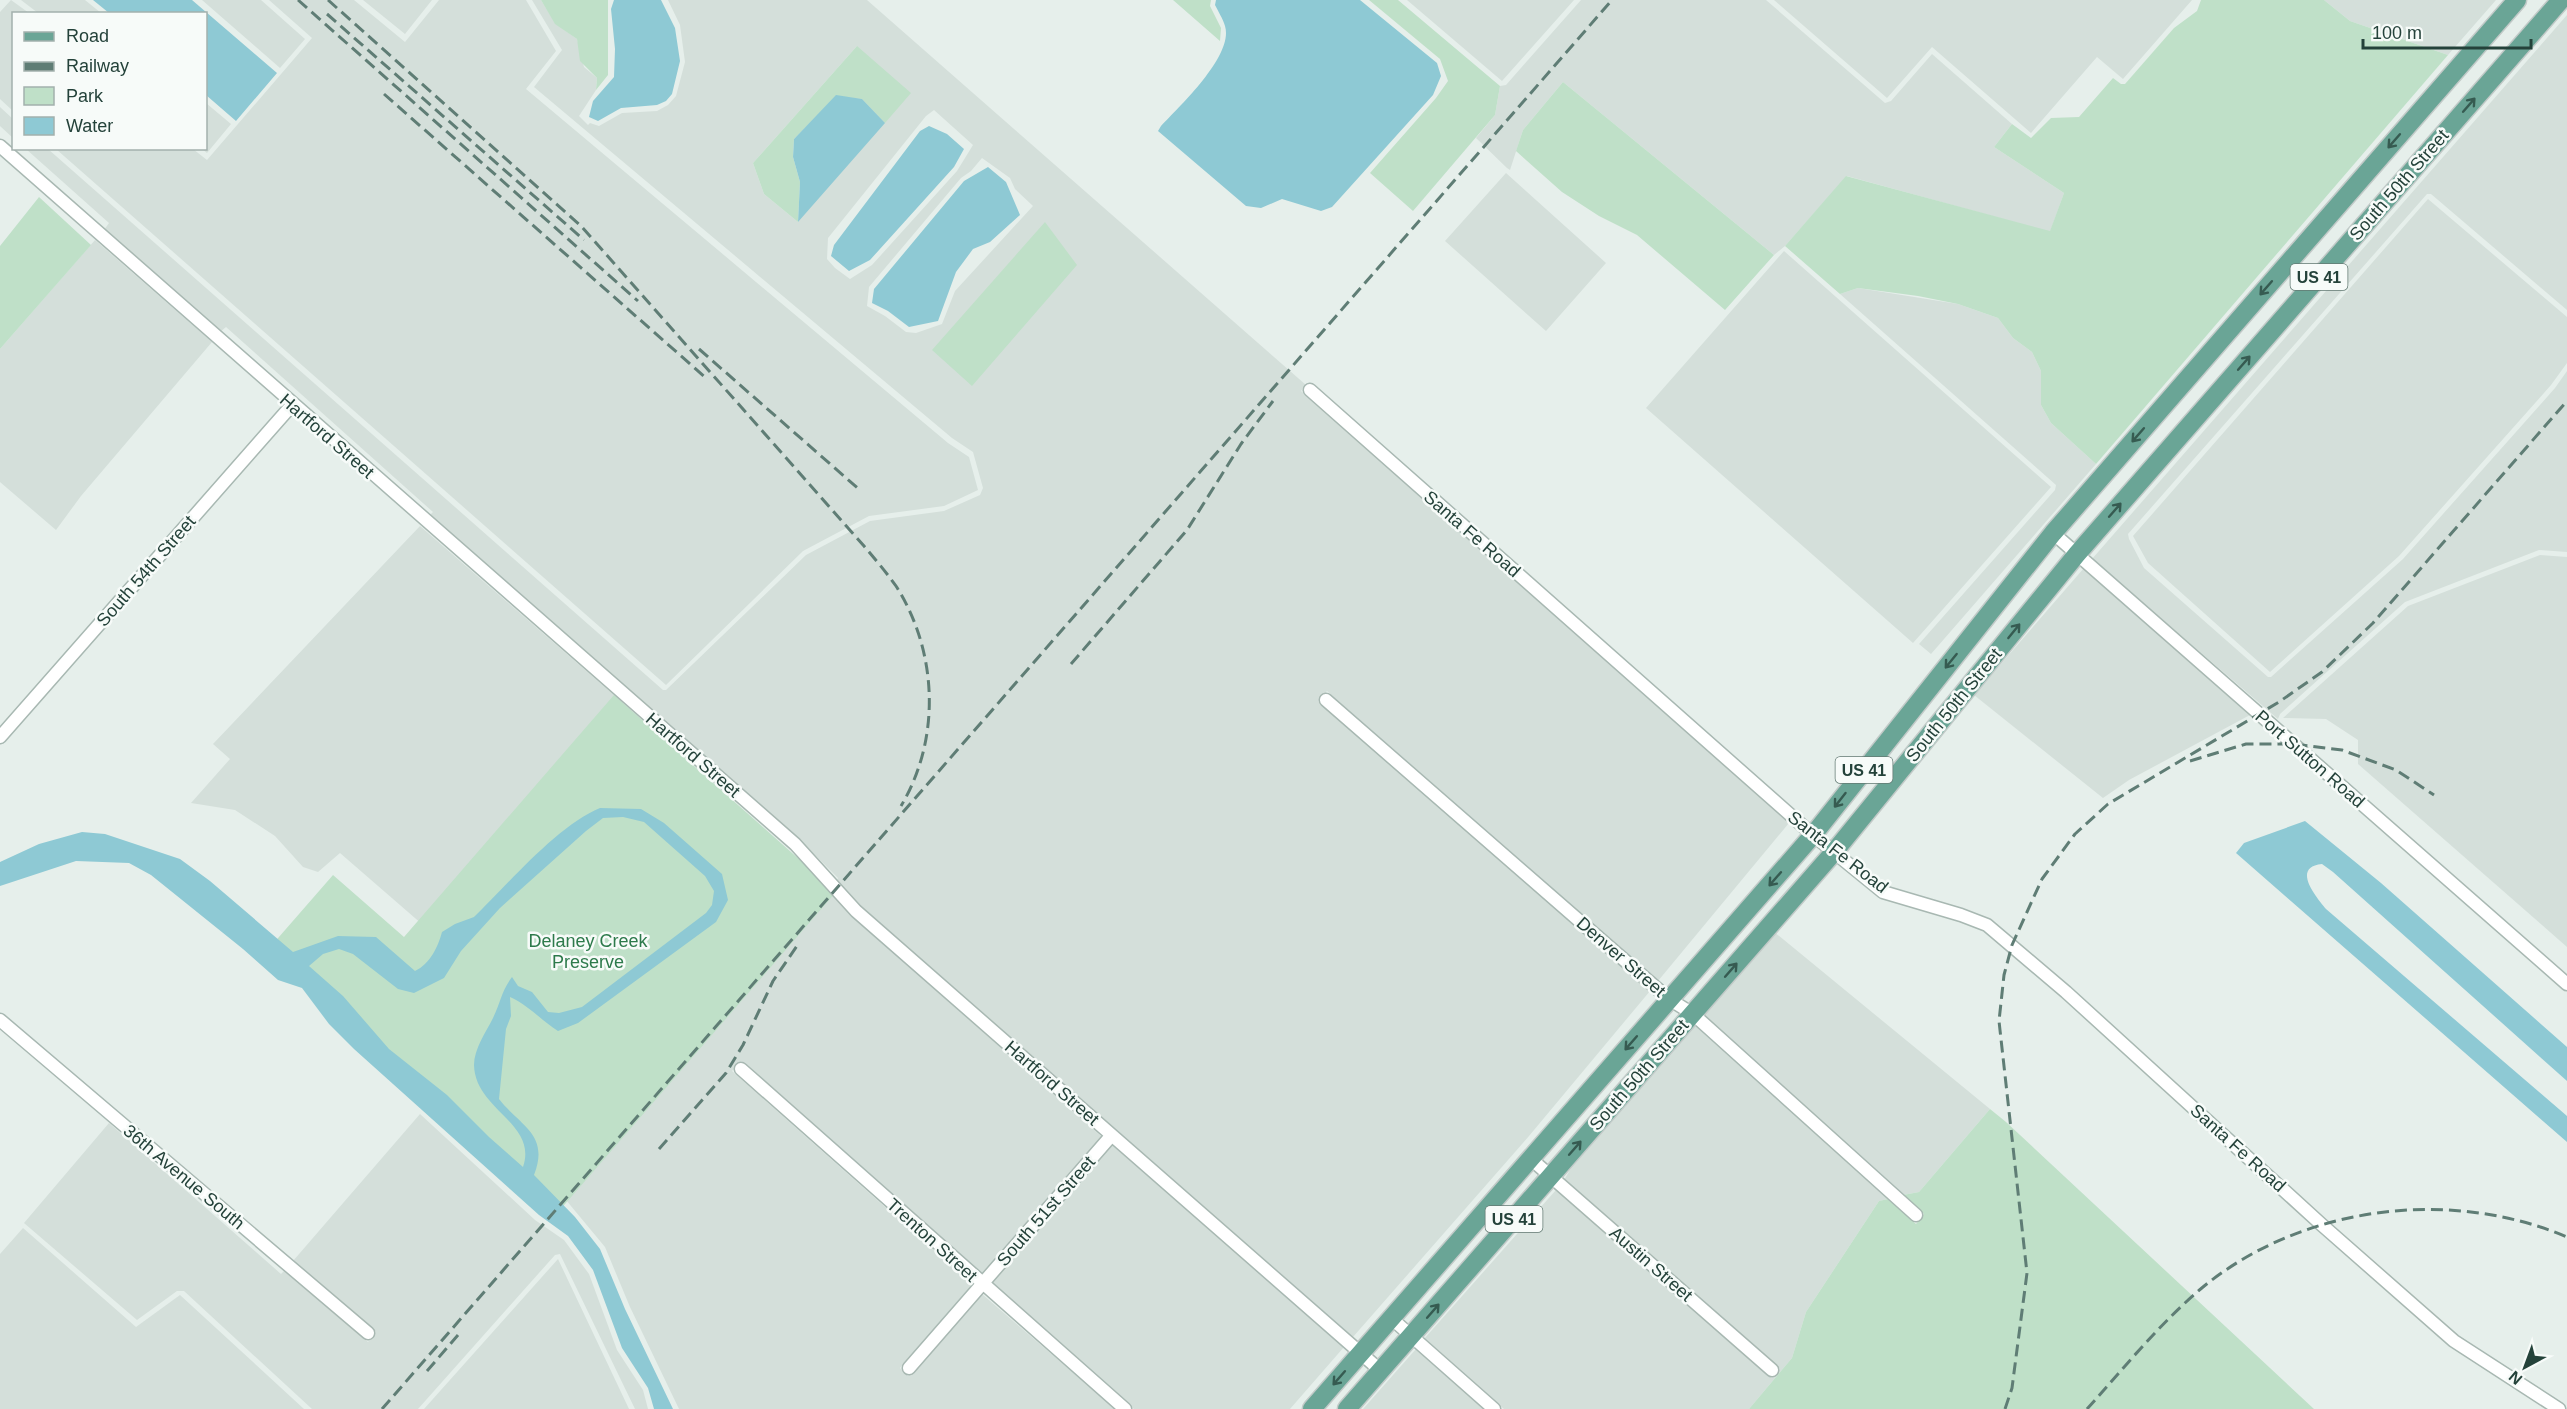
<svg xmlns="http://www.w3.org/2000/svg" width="2567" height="1409" font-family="Arial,sans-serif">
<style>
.built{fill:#d4dfda;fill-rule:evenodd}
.green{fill:#bfe0c8}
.water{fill:#8ec9d4;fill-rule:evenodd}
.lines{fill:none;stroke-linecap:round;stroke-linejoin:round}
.minor-casing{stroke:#a8b8b2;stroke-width:15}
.primary-casing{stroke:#c2cac8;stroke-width:21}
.minor{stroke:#fff;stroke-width:12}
.primary{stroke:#6aa596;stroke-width:18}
.rail{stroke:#5f7d75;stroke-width:3;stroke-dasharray:12 6;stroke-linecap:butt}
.oneway{stroke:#365b51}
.labels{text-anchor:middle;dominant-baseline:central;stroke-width:5;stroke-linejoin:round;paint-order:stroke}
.shield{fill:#f7fbf9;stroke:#637a73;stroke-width:1.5}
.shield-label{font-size:16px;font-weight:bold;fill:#24423a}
.street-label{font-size:18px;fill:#24423a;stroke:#f7fbf9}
.park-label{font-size:18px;fill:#2d7a4b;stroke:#f7fbf9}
</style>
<rect width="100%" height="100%" fill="#e6efeb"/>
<path class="built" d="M11,0L29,13L14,14L13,111L0,99V12Z
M21,0H85L101,13H38Z
M202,0H261L305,39L280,68Z
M269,0H354L405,42L439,0H526L556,51L526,89L948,443L969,457L978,490L944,506L869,516L803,551L666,685L56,149H193L207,160L312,38Z
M363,0H432L405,34Z
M532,0H541L555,23L577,39L584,67L597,78L596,90L579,116L588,125L590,123L599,126L622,113L657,111L668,105L676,96L685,62L680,25L668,0H867L1306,385L1301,391L1789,823L1658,981L1327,691L1318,701L1650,991L1529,1136L1353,1337L861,907L837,880L838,878L799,839L429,516L433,512L226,327L220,332L104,230L109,223L26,149H48L663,690H666L806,555L870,521L944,511L980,495L983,488L973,452L952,438L534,87L562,50ZM857,46L798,222L764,194L753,163ZM934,110L973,145L957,171L872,265L850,279L835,268L827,259L828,238L926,116ZM982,158L1010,178L1015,189L1033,206L955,291L942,324L916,333L906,332L885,316L867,306L869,287L961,178L971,171Z
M1407,0H1574L1502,81Z
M1581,0H1766L1885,103L1891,101L1932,54L2012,124L1994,147L2064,193L2050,232L1847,176L1785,246L1774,255L1563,82L1523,130L1510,170L1507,168L1476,138L1495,115L1500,86L1506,85Z
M1774,0H2192L2123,79L2097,57L2031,133L1932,47L1887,98Z
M2324,0H2496L2448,55L2350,21Z
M2567,15V310L2431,194H2427L2128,534L2129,539L2144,568L2268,677H2271L2403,559L2555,388L2567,371V552L2539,550L2405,602L2280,714L2278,719L2092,559Z
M206,103L231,124L207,153L202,149L206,148Z
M0,107L13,119V138L0,126Z
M1506,173L1606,263L1546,331L1445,241Z
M2428,199L2567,317V363L2551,385L2399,556L2270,672L2148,563L2133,536Z
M95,240L212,342L81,496L56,530L0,482V349Z
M1784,251L2051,487L1913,643L1646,408Z
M1858,288L1958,304L1998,318L2013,338L2032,352L2041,371V405L2051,423L2096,464L1931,654L1919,644L2055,490L2056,485L1840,294Z
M420,526L623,703L423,925L340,853L318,872L303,867L275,836L235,810L191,803L230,759L213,744Z
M2540,555L2567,557V947L2358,764V740L2326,719L2283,718L2408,606Z
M2084,568L2250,715L2129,780L2103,798L1974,695Z
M828,890L852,916L1102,1137L982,1276L741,1061L732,1071L974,1286L900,1368L908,1376L982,1294L1115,1409H679L630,1307L605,1247L566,1200Z
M1773,931L1990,1109L1919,1192L1903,1195L1703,1014Z
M1694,1024L1888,1199L1879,1201L1806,1312L1792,1358L1749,1409H1504L1424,1339L1556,1190L1772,1378L1780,1369L1564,1180L1570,1170Z
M420,1114L535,1220L564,1240L589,1274L617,1350L643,1390L648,1409H635L560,1254L555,1255L418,1409H312L184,1291H177L137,1320L24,1223L109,1123L281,1274L284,1271L368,1342L376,1332L293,1261Z
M1111,1144L1344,1347L1290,1409H1134L991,1284Z
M23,1228L136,1327L180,1295L304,1409H0V1254Z
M558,1259L629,1409H424Z
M1416,1349L1484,1409H1363Z"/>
<path class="green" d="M541,0H608V75L596,90L597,78L580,61L577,39L555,24Z
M1173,0H1211L1210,6L1221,28L1220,41Z
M1369,0H1398L1500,86L1495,115L1413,211L1370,173L1436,98L1448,81L1440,59Z
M2201,0H2324L2350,21L2448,55L2096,464L2051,423L2041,405V371L2032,352L2013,338L1998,318L1958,304L1918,296L1858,288L1840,294L1785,246L1846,176L2050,231L2064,193L1994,147L2012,124L2031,138L2051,118L2079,117L2113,78L2121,84H2125L2174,28L2197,11Z
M857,46L911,93L885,123L862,99L836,96L794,139L793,157L800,182L798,222L764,194L753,163Z
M1563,82L1774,255L1725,310L1637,235L1599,216L1562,192L1516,151L1523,130Z
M39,197L91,245L0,349V246Z
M1045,222L1077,265L972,386L932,350Z
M614,695L836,892L559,1211L265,953L333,875L404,937Z
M1990,1109L2006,1122L2314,1409H1749L1792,1358L1806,1312L1879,1201L1888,1199L1916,1224L1924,1214L1903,1195L1919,1192Z"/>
<path class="water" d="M93,0H192L277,73L236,121L206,95V14L109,13Z
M614,0H661L675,28L680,61L672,94L666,101L657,105L621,108L598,121L589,117L593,101L614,77L615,49L611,9Z
M1216,0H1360L1437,63L1441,76L1433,95L1332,207L1321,211L1282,199L1261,208L1246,206L1158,131L1161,126C1180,106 1234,55 1225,26C1223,19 1218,11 1215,5Z
M836,95L862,99L885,123L798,222L800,182L793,157L794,139Z
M929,126L947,134L964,149L954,167L870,260L849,271L831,256L834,245L920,131Z
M988,167L1006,182L1020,215L990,242L973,249L956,272L938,321L909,327L888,311L872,303L874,289L964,181Z
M600,808L641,809L664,823L722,874L728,900L716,922L578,1023L558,1031C541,1020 528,1005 510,997L511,1016L506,1029L499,1099C520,1126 550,1134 534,1175L575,1217L600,1249L625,1309L673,1409H654L648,1388L622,1348L593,1270L568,1236L539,1215L354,1049L329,1024L302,988L278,980L243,949L151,875L129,863L76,861L0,886V862L39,844L82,832L105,834L180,859L210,881L293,952L338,936L376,937L415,971C430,964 438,947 442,932L455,924L474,917C508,884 558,825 600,808ZM623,817L644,822L705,876L714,891L712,905L706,913L582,1007L559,1013L548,1012L532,992L518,986L512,977C501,992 501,1002 493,1018C486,1032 474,1049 474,1065C475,1110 538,1123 523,1167L489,1137L447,1095L389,1049L343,996L309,966L323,954L339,949L353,954L398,989L414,993L444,978L461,951L500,908L586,831L603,818Z
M2305,821L2381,883L2567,1047V1081L2333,872L2322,864C2291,867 2316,897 2326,909L2567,1116V1142L2236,853L2244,843Z"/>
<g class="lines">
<g class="minor-casing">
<path id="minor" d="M0,146L795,844L856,911L1381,1371
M1310,390L1813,835L1883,892L1961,915L1987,925L2066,992L2322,1225L2454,1341L2559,1409
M2053,533L2567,984
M1326,700L1669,999L1693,1014L1916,1215
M0,737L292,405
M0,1020L368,1333
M741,1069L1125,1409
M1531,1159L1772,1370
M1391,1318L1494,1409
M909,1368L1111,1136"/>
</g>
<g class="primary-casing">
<path id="primary" d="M1312,1409L1813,835L2053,533L2517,0
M1347,1409L1834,852L2077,554L2561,0"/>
</g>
<use href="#minor" class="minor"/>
<use href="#primary" class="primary"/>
<path class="rail" d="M298,0L638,301
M328,0L581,226L864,546C875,559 886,572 896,586C938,652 941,739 901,806
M327,14L584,240
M384,94L706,378
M699,349L861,491
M1071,664L1187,530L1241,444L1273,401
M2190,761L2246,744H2293L2342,750L2396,770L2434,795
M659,1149L726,1073L743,1045L773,981L799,943
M427,1371L458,1335
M382,1409L1612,0
M2005,1409L2012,1388L2027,1273L1999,1021L2004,975L2012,945L2042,879L2075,834L2108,804L2279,702L2322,672L2373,623L2567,401
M2087,1409C2124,1368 2160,1323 2203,1287C2302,1206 2449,1187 2567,1237"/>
</g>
<defs><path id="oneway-shaft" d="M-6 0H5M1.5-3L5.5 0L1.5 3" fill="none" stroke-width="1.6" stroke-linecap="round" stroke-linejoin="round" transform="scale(1.5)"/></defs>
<g class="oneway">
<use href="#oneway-shaft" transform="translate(2469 105) rotate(-49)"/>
<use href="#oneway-shaft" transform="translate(2394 141) rotate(131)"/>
<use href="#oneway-shaft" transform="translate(2266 288) rotate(131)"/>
<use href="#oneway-shaft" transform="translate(2244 363) rotate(-49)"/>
<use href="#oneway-shaft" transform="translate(2138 435) rotate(131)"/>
<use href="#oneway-shaft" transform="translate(2115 510) rotate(-49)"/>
<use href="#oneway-shaft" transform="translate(2014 631) rotate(-51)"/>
<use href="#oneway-shaft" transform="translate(1951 661) rotate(129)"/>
<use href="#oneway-shaft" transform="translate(1840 800) rotate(128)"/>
<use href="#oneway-shaft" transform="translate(1775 879) rotate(131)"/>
<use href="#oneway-shaft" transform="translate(1731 970) rotate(-49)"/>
<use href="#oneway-shaft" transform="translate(1631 1043) rotate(131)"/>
<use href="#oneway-shaft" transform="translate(1575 1148) rotate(-49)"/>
<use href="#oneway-shaft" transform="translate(1433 1311) rotate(-49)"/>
<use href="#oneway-shaft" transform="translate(1339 1378) rotate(131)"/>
</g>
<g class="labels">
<g class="shield">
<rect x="2290.5" y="264" width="57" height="26" rx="4.5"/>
<rect x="1835.5" y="757" width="57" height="26" rx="4.5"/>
<rect x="1485.5" y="1206" width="57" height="26" rx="4.5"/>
</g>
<g class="shield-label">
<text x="2319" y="277">US 41</text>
<text x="1864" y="770">US 41</text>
<text x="1514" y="1219">US 41</text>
</g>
<g class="street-label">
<text transform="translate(2399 185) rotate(-49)">South 50th Street</text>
<text transform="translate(327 436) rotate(41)">Hartford Street</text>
<text transform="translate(1472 534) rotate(41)">Santa Fe Road</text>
<text transform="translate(146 571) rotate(-49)">South 54th Street</text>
<text transform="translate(1954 705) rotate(-51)">South 50th Street</text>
<text transform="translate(693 755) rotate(41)">Hartford Street</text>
<text transform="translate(2310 759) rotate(41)">Port Sutton Road</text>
<text transform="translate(1838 852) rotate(38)">Santa Fe Road</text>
<text transform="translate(1621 957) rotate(41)">Denver Street</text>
<text transform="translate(1639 1075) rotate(-49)">South 50th Street</text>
<text transform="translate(1052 1083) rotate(41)">Hartford Street</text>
<text transform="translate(2238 1148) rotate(42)">Santa Fe Road</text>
<text transform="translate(184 1177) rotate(40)">36th Avenue South</text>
<text transform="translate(1046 1211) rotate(-49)">South 51st Street</text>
<text transform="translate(932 1240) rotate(42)">Trenton Street</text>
<text transform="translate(1651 1264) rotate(41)">Austin Street</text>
</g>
<g class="park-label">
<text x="588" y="941">Delaney Creek<tspan x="588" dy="21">Preserve</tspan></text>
</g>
</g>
<rect x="12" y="12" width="195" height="138" fill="#f7fbf9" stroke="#a3b1ad" stroke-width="1.5"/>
<rect x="24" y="32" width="30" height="9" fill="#6aa596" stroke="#a3b1ad" stroke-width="1.5"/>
<text x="66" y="42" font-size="18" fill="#24423a">Road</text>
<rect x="24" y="62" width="30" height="9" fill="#5f7d75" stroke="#a3b1ad" stroke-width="1.5"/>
<text x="66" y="72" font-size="18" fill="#24423a">Railway</text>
<rect x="24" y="87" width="30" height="18" fill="#bfe0c8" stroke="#a3b1ad" stroke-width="1.5"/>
<text x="66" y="102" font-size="18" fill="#24423a">Park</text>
<rect x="24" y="117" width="30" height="18" fill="#8ec9d4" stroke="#a3b1ad" stroke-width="1.5"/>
<text x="66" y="132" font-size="18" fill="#24423a">Water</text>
<g transform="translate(2525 1367) rotate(221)" stroke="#f7fbf9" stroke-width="4.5" paint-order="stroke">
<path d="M0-4.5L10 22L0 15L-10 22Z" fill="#24423a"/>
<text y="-9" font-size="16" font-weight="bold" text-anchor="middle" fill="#24423a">N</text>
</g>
<path d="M2363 39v9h168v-9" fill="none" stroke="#24423a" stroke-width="3"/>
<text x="2372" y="39" font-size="18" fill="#24423a" stroke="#f7fbf9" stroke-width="4.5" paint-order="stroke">100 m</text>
</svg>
